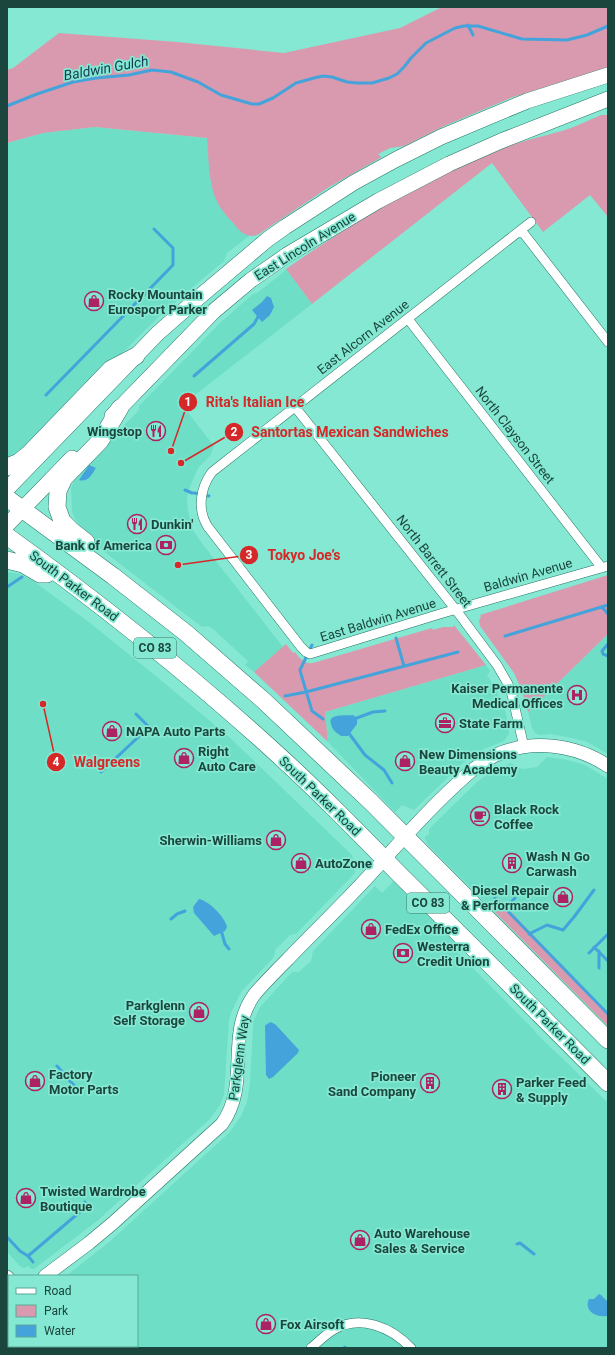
<svg xmlns="http://www.w3.org/2000/svg" width="615" height="1355" font-family="Roboto,sans-serif">
<style>
.built{fill:#6fdec6}
.green{fill:#d99aaf}
.water{fill:#44a3db}
.lines{fill:none;stroke-linecap:round;stroke-linejoin:round}
.stream{stroke:#44a3db;stroke-width:3}
.street-casing{stroke:#257465;stroke-width:10}
.secondary-casing{stroke:#257465;stroke-width:14}
.primary-casing{stroke:#257465;stroke-width:16}
.highway-casing{stroke:#257465;stroke-width:18}
.street{stroke:#fff;stroke-width:9}
.secondary{stroke:#fff;stroke-width:13}
.primary{stroke:#fff;stroke-width:15}
.highway{stroke:#fff;stroke-width:17}
.labels{text-anchor:middle;dominant-baseline:central;stroke-width:3.5;stroke-linejoin:round;paint-order:stroke}
.shield{fill:#85e8d2;stroke:#3b776a;stroke-width:1}
.shield-label{font-size:12px;font-weight:bold;fill:#1b463d}
.street-label{font-size:13px;fill:#1b463d;stroke:#85e8d2}
.poi-label{font-size:13px;font-weight:bold;fill:#1b463d;stroke:#85e8d2;text-anchor:start}
.water-label{font-size:14px;font-style:italic;fill:#133b52;stroke:#85e8d2}
.leader{fill:none;stroke:#d62828;stroke-width:1.5}
.callout-dot{fill:#d62828;stroke:#85e8d2;stroke-width:1.5}
.mark-label{font-size:12px;text-anchor:middle;font-weight:bold;fill:#fff}
.callout-label{font-size:14px;text-anchor:middle;font-weight:bold;fill:#d62828;stroke:#85e8d2;stroke-width:3.5;stroke-linejoin:round;paint-order:stroke}
</style>
<rect width="100%" height="100%" fill="#85e8d2"/>
<path class="built" d="M508,99L444,126L404,146L390,148L378,154L381,157L380,158L329,187L259,234L255,236H249L227,253L224,261L180,298L147,328L31,447L7,461V143L43,133L95,127L214,139Z
M286,269L312,304L182,405L214,446L210,456L198,468L189,489L187,498L188,511L193,530L201,542L283,647L254,672L245,665L248,661L213,629L208,626L202,627L81,534L83,530L75,519L72,511L71,488L78,473L139,410V406L221,322L253,294L257,293L280,275Z
M7,572L20,574L32,580L90,623L157,677L228,736L352,855L355,873L296,934L290,935L275,950V954L273,958L241,992L231,1013L229,1021L224,1095L220,1105L210,1119L97,1221L34,1269H31L29,1266L24,1268L21,1267L7,1252Z
M608,634V754L587,742L572,738L551,734L540,735L535,733L532,728L528,712Z
M486,665L490,671L487,675L498,693L499,697L503,700L509,728V734L504,741L484,749L463,763L414,810L402,805L395,812L328,742L325,712Z
M547,757L568,760L585,765L608,779V1014L497,897L488,905L429,846L425,839V837L429,834V830L432,826L478,781L488,774L510,763L522,769L537,767Z
M394,881L460,947L457,952L535,1031L536,1033L546,1043L563,1059L608,1103V1348H96L94,1346H137V1276H66L108,1243L229,1133L241,1116L247,1102L250,1082L253,1027L254,1020L260,1007L292,972H299L311,961L313,951L375,886L382,893Z"/>
<path class="green" d="M442,7H608V68L513,97L444,126L404,146L390,148L378,154L381,157L380,158L329,187L259,234C248,239 241,233 234,224C229,219 224,213 220,207C208,188 209,161 207,138L95,127L43,133L7,143V70L13,68L59,33L177,42L284,53L400,28Z
M601,115H608V217L590,195L543,232L492,163L312,304L286,269C353,222 423,181 498,150C519,141 543,137 565,130C577,126 589,120 601,115Z
M608,575V634L528,712L522,691L514,673L480,626L479,621L481,616L480,615Z
M454,625L486,665L325,712L328,742L254,672L286,644L293,653L295,652C300,659 304,664 313,663L432,628L433,630L443,627H453Z
M497,897L608,1014V1026L488,905Z"/>
<path class="water" d="M267,296L271,298L274,307L270,315L262,322L252,310L262,302Z
M89,465L96,468C92,474 88,483 79,480Z
M353,715L357,718V724L348,736H341C337,733 332,730 331,724C327,713 347,716 353,715Z
M199,899C209,901 225,917 227,927L225,931L214,936L194,913L193,907Z
M271,1022L276,1025L299,1050L298,1053L273,1077L269,1079L266,1075L265,1026L267,1024Z
M599,1294L601,1295L608,1302L607,1316C597,1318 583,1311 589,1299H594Z"/>
<g class="lines">
<path class="stream" d="M468,25L473,35
M7,106L37,94L73,82L96,78L129,75L152,70L171,72L198,82L221,95L252,104H259L273,98L296,83L314,78L323,76L332,77L347,82L357,83H372L389,78L397,74L404,67L411,58L426,43L455,28L464,26H478L522,39L567,40L587,35L608,26
M194,376L254,324L259,315
M46,395L173,265V248L154,229
M185,490L192,493
M194,493L209,496
M7,587L22,577
M602,607L608,614
M505,636L608,605
M396,638L404,666
M608,644L602,651L603,654L608,656
M312,645L300,670L301,674L312,711L323,719
M285,696L306,692L458,652
M354,719L373,712L385,711
M348,732L365,755L384,770L392,783
M101,772L149,727L136,714
M495,898L608,1014
M505,908L515,898
M171,919L177,914L185,911
M221,930L225,944L229,949
M529,934L547,925L563,930L574,917L594,890
M594,947L608,961
M599,951V968
M589,953L608,934
M57,1066L78,1090H80L84,1087
M7,1237L20,1251L28,1256L33,1262
M517,1244L520,1243L534,1254
M28,1256L81,1211L84,1207L85,1202
M344,1348L345,1347"/>
<g class="street-casing">
<path id="street" d="M531,222L212,472C200,488 197,510 208,527L301,647L306,652L310,654L443,613L608,566
M521,230L608,342
M408,319L602,568
M295,407L456,610L497,665L508,684L512,695L524,747
M311,1348C318,1342 325,1335 333,1330C360,1314 391,1327 411,1348"/>
</g>
<g class="secondary-casing">
<path id="secondary" d="M45,1276L89,1243L113,1223L222,1124C251,1083 225,1036 254,995C264,983 276,971 287,960C314,932 341,906 367,878C393,850 417,822 444,796C460,781 475,765 496,755C532,739 575,744 608,766
M7,1277L9,1279
M7,1298L9,1297
M7,1313L9,1311
M69,1346L71,1348"/>
</g>
<g class="primary-casing">
<path id="primary" d="M112,416L214,311L251,280L287,255L378,201L449,164L501,141L608,99
M7,489L158,333L198,298L268,239L285,227L353,183L395,160L441,137L527,101L608,75
M7,525L72,458"/>
</g>
<g class="highway-casing">
<path id="highway" d="M7,467L19,462L29,454L111,369L136,356
M7,498L113,576L186,633L263,700L371,802L608,1040
M7,536C97,601 183,669 265,743C312,785 356,830 400,875C470,944 539,1014 608,1083
M86,542L72,531L62,521L57,507L58,491L64,478L100,441L120,408
M7,560L23,564L40,574H47"/>
</g>
<use href="#street" class="street"/>
<use href="#secondary" class="secondary"/>
<use href="#primary" class="primary"/>
<use href="#highway" class="highway"/>
</g>
<defs>
<g id="shop-ring" transform="scale(1)"><circle r="9.5" fill="#85e8d2" stroke="#ac2264" stroke-width="1.5"/><path d="M-5-2.5h2.3a2.7 3.5 0 0 1 5.4 0H5L5.5 6h-11ZM-1.5-2.5h3a1.5 2.3 0 0 0-3 0Z" fill="#ac2264"/></g>
<g id="restaurant-ring" transform="scale(1)"><circle r="9.5" fill="#85e8d2" stroke="#ac2264" stroke-width="1.5"/><path d="M-5-6h1v4h1v-4h1v4h1v-4h1v5L-1.5 .5V6h-2V.5L-5-1ZM5-6V6H3V1.5H1.5Q1.5-4 5-6Z" fill="#ac2264"/></g>
<g id="bank-ring" transform="scale(1)"><circle r="9.5" fill="#85e8d2" stroke="#ac2264" stroke-width="1.5"/><path d="M-6-4H6V4H-6ZM0-2.3a2.3 2.3 0 1 0 0 4.6a2.3 2.3 0 1 0 0-4.6Z" fill="#ac2264"/></g>
<g id="hospital-ring" transform="scale(1)"><circle r="9.5" fill="#85e8d2" stroke="#ac2264" stroke-width="1.5"/><path d="M-5-5h3v3.5h4V-5h3V5h-3V1.5h-4V5h-3Z" fill="#ac2264"/></g>
<g id="office-ring" transform="scale(1)"><circle r="9.5" fill="#85e8d2" stroke="#ac2264" stroke-width="1.5"/><path d="M-6-3h4V-5.5h4V-3h4V5H-6ZM-1-4.5V-3h2v-1.5ZM-6 0V1H6V0Z" fill="#ac2264"/></g>
<g id="cafe-ring" transform="scale(1)"><circle r="9.5" fill="#85e8d2" stroke="#ac2264" stroke-width="1.5"/><path d="M-5.5-4.5H6V0H3Q3 3.5 0 3.5H-2.5Q-5.5 3.5-5.5 0ZM3-3.2v2h1.7v-2ZM-6 4.5H4V6H-6Z" fill="#ac2264"/></g>
<g id="building-ring" transform="scale(1)"><circle r="9.5" fill="#85e8d2" stroke="#ac2264" stroke-width="1.5"/><path d="M-4-6H4V6H1V3H-1V6H-4ZM-2.5-4.3h1.7v1.8h-1.7ZM.8-4.3h1.7v1.8H.8ZM-2.5-1h1.7V.8h-1.7ZM.8-1h1.7V.8H.8Z" fill="#ac2264"/></g>
</defs>
<g fill-rule="evenodd">
<use href="#shop-ring" x="94" y="301"/>
<use href="#restaurant-ring" x="156" y="431"/>
<use href="#restaurant-ring" x="137" y="524"/>
<use href="#bank-ring" x="166" y="545"/>
<use href="#hospital-ring" x="577" y="695"/>
<use href="#office-ring" x="445" y="723"/>
<use href="#shop-ring" x="112" y="731"/>
<use href="#shop-ring" x="184" y="758"/>
<use href="#shop-ring" x="405" y="761"/>
<use href="#cafe-ring" x="480" y="816"/>
<use href="#shop-ring" x="276" y="840"/>
<use href="#shop-ring" x="301" y="863"/>
<use href="#building-ring" x="512" y="863"/>
<use href="#shop-ring" x="563" y="897"/>
<use href="#shop-ring" x="371" y="929"/>
<use href="#bank-ring" x="403" y="953"/>
<use href="#shop-ring" x="199" y="1012"/>
<use href="#shop-ring" x="35" y="1081"/>
<use href="#building-ring" x="430" y="1083"/>
<use href="#building-ring" x="502" y="1089"/>
<use href="#shop-ring" x="26" y="1198"/>
<use href="#shop-ring" x="360" y="1240"/>
<use href="#shop-ring" x="266" y="1324"/>
</g>
<g class="labels">
<g class="shield">
<rect x="134" y="638" width="42" height="20" rx="3"/>
<rect x="407" y="893" width="42" height="20" rx="3"/>
</g>
<g class="shield-label">
<text x="155" y="648">CO 83</text>
<text x="428" y="903">CO 83</text>
</g>
<g class="street-label">
<text transform="translate(305 246) rotate(-32)">East Lincoln Avenue</text>
<text transform="translate(363 337) rotate(-38)">East Alcorn Avenue</text>
<text transform="translate(515 435) rotate(52)">North Clayson Street</text>
<text transform="translate(434 561) rotate(52)">North Barrett Street</text>
<text transform="translate(528 575) rotate(-16)">Baldwin Avenue</text>
<text transform="translate(74 586) rotate(37)">South Parker Road</text>
<text transform="translate(378 620) rotate(-17)">East Baldwin Avenue</text>
<text transform="translate(320 796) rotate(44)">South Parker Road</text>
<text transform="translate(550 1024) rotate(45)">South Parker Road</text>
<text transform="translate(239 1058) rotate(-82)">Parkglenn Way</text>
</g>
<g class="poi-label">
<text x="108" y="294">Rocky Mountain<tspan x="108" dy="15">Eurosport Parker</tspan></text>
<text x="142" y="431" text-anchor="end">Wingstop</text>
<text x="151" y="524">Dunkin'</text>
<text x="152" y="545" text-anchor="end">Bank of America</text>
<text x="563" y="688" text-anchor="end">Kaiser Permanente<tspan x="563" dy="15">Medical Offices</tspan></text>
<text x="459" y="723">State Farm</text>
<text x="126" y="731">NAPA Auto Parts</text>
<text x="198" y="751">Right<tspan x="198" dy="15">Auto Care</tspan></text>
<text x="419" y="754">New Dimensions<tspan x="419" dy="15">Beauty Academy</tspan></text>
<text x="494" y="809">Black Rock<tspan x="494" dy="15">Coffee</tspan></text>
<text x="262" y="840" text-anchor="end">Sherwin-Williams</text>
<text x="526" y="856">Wash N Go<tspan x="526" dy="15">Carwash</tspan></text>
<text x="315" y="863">AutoZone</text>
<text x="549" y="890" text-anchor="end">Diesel Repair<tspan x="549" dy="15">&amp; Performance</tspan></text>
<text x="385" y="929">FedEx Office</text>
<text x="417" y="946">Westerra<tspan x="417" dy="15">Credit Union</tspan></text>
<text x="185" y="1005" text-anchor="end">Parkglenn<tspan x="185" dy="15">Self Storage</tspan></text>
<text x="49" y="1074">Factory<tspan x="49" dy="15">Motor Parts</tspan></text>
<text x="416" y="1076" text-anchor="end">Pioneer<tspan x="416" dy="15">Sand Company</tspan></text>
<text x="516" y="1082">Parker Feed<tspan x="516" dy="15">&amp; Supply</tspan></text>
<text x="40" y="1191">Twisted Wardrobe<tspan x="40" dy="15">Boutique</tspan></text>
<text x="374" y="1233">Auto Warehouse<tspan x="374" dy="15">Sales &amp; Service</tspan></text>
<text x="280" y="1324">Fox Airsoft</text>
</g>
<g class="water-label">
<text transform="translate(106 68) rotate(-10)">Baldwin Gulch</text>
</g>
</g>
<path class="leader" d="M171 451L188 402M181 463L234 432M178 565L249 555M43 704L56 762"/>
<g class="callout-dot">
<circle cx="171" cy="451" r="4"/>
<circle cx="181" cy="463" r="4"/>
<circle cx="178" cy="565" r="4"/>
<circle cx="43" cy="704" r="4"/>
<circle cx="188" cy="402" r="10"/>
<circle cx="234" cy="432" r="10"/>
<circle cx="249" cy="555" r="10"/>
<circle cx="56" cy="762" r="10"/>
</g>
<g class="mark-label">
<text x="188" y="406">1</text>
<text x="234" y="436">2</text>
<text x="249" y="559">3</text>
<text x="56" y="766">4</text>
</g>
<g class="callout-label">
<text x="255" y="407">Rita's Italian Ice</text>
<text x="350" y="437">Santortas Mexican Sandwiches</text>
<text x="304" y="560">Tokyo Joe’s</text>
<text x="107" y="767">Walgreens</text>
</g>
<rect width="615" height="1355" fill="none" stroke="#1b463d" stroke-width="16"/>
<rect x="8" y="1275" width="130" height="72" fill="#85e8d2" stroke="#5ba796"/>
<rect x="16" y="1288" width="20" height="6" fill="#ffffff" stroke="#5ba796"/>
<text x="44" y="1295" font-size="12" fill="#1b463d">Road</text>
<rect x="16" y="1305" width="20" height="12" fill="#d99aaf" stroke="#5ba796"/>
<text x="44" y="1315" font-size="12" fill="#1b463d">Park</text>
<rect x="16" y="1325" width="20" height="12" fill="#44a3db" stroke="#5ba796"/>
<text x="44" y="1335" font-size="12" fill="#1b463d">Water</text>
</svg>
